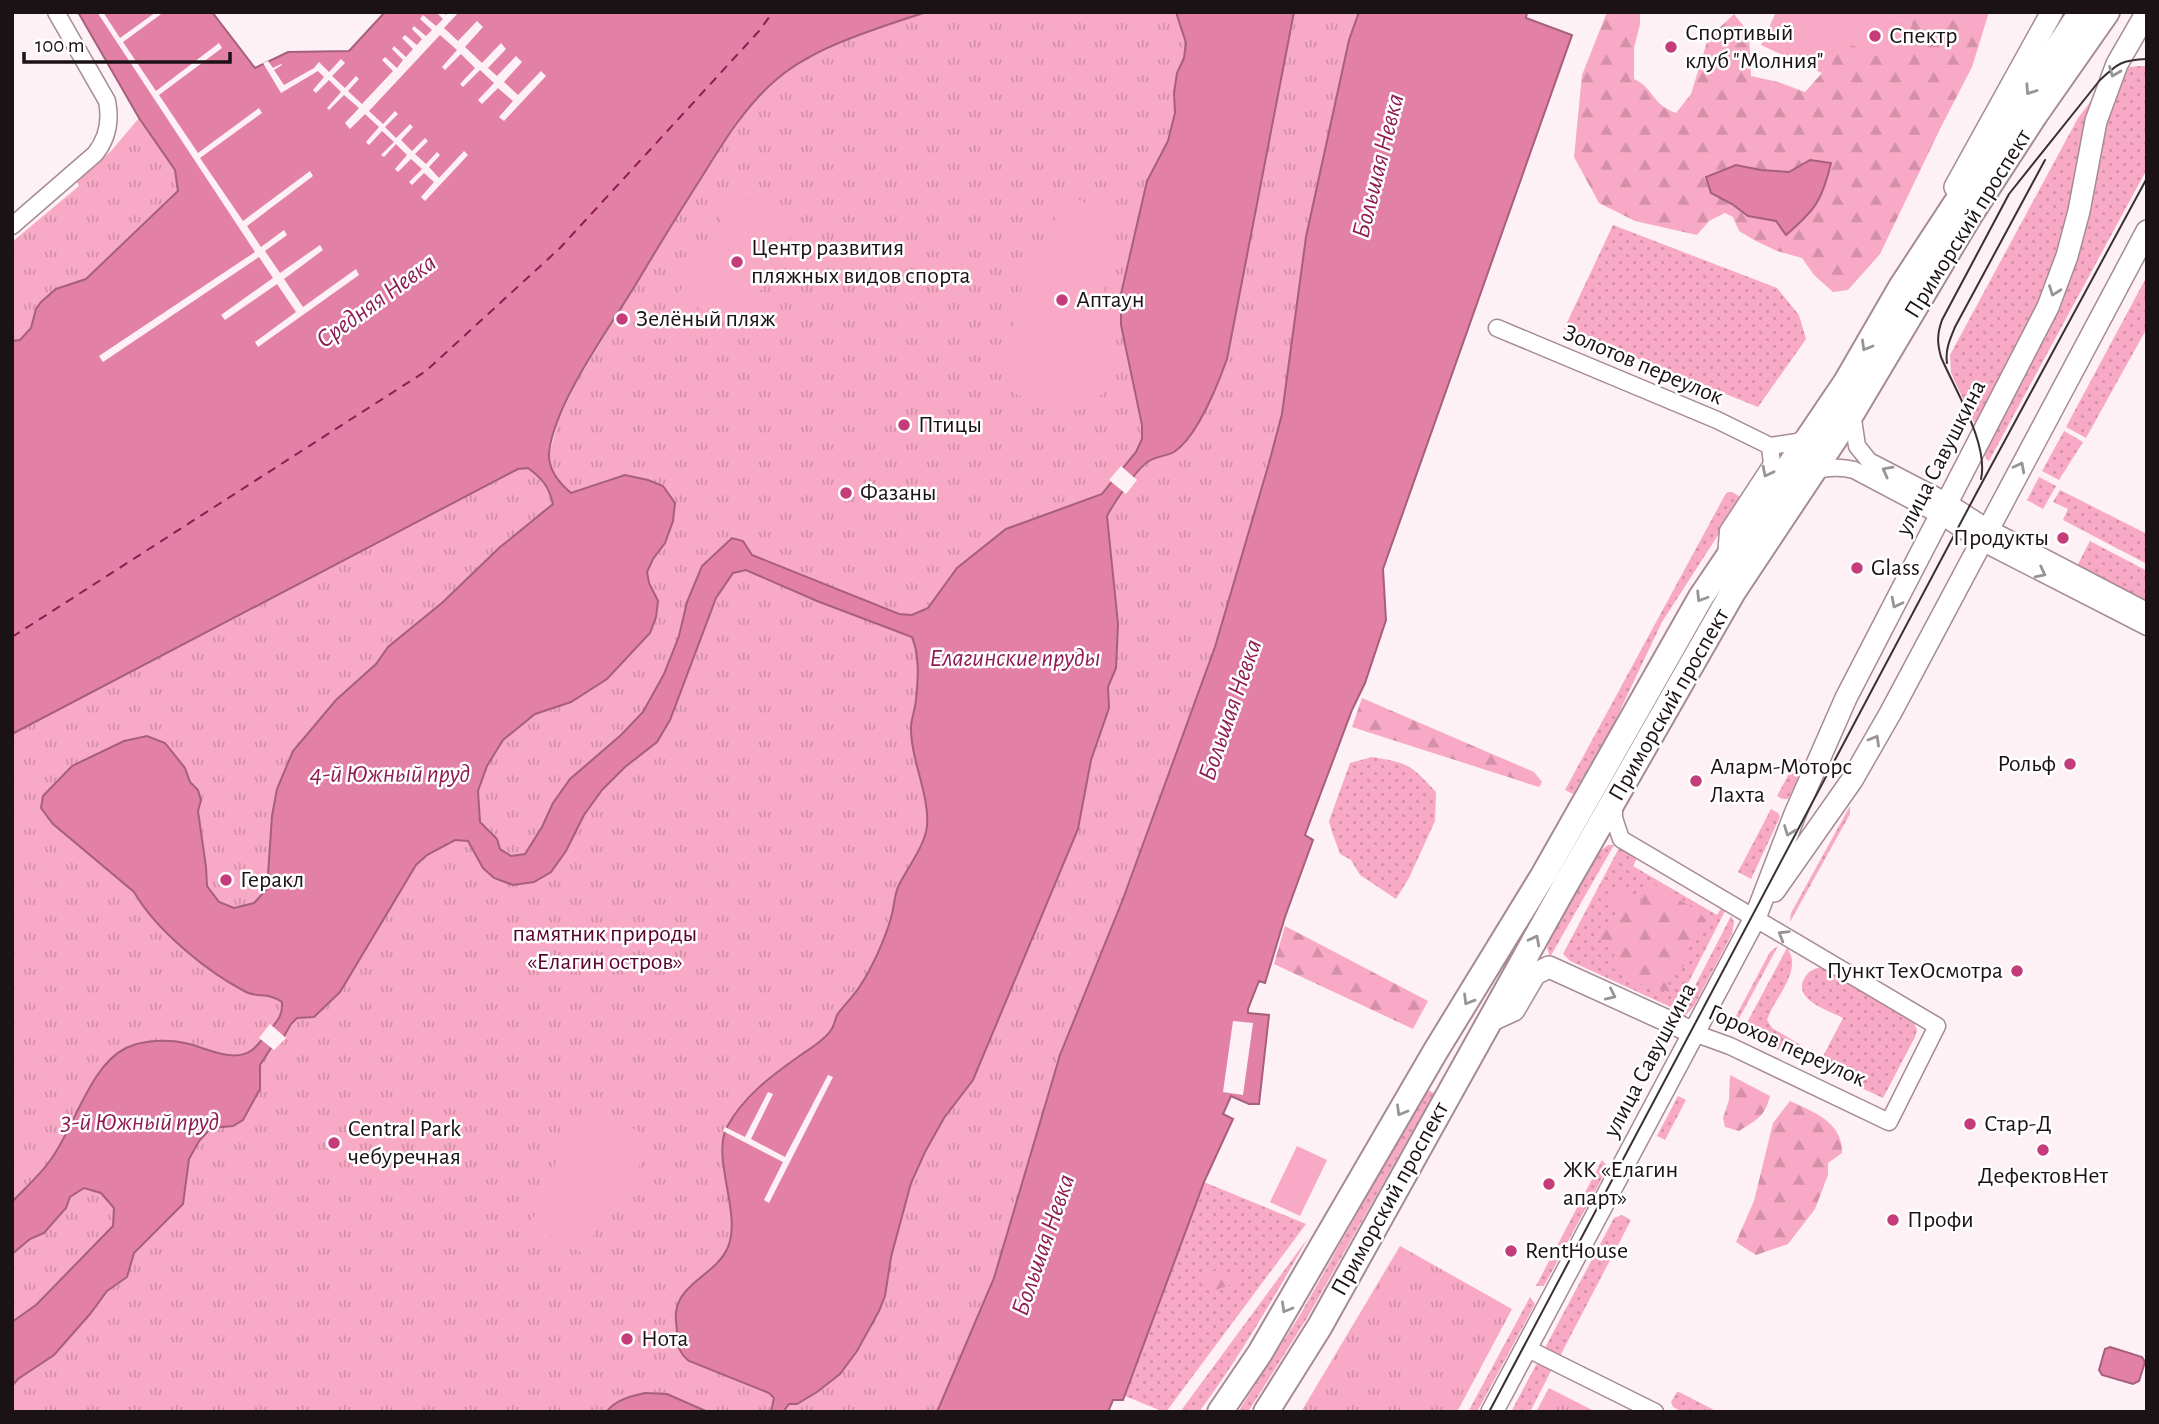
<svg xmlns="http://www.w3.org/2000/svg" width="2159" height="1424" font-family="'Alegreya Sans',sans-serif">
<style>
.grass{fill:url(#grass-dots)}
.forest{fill:url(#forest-firs);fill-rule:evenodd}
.park{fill:url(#park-tufts)}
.pitch{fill:#f7a9c5}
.water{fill:#e281a5;stroke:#a6607a;stroke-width:2}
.pier{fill:#fdf1f5}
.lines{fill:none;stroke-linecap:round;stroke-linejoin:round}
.ferry{stroke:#8f1b54;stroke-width:2;stroke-dasharray:9 7;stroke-linecap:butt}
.street-casing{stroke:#a68b93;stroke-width:19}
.secondary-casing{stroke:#a68b93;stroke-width:24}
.primary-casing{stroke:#a68b93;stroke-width:28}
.street{stroke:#fff;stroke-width:16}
.secondary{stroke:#fff;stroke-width:21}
.primary{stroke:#fff;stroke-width:24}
.tram{stroke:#3a3033;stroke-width:2}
.oneway{stroke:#989496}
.poi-dot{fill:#c43c79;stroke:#fff;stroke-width:2.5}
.labels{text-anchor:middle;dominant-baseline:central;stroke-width:5;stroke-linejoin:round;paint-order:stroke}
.poi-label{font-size:24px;fill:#1b1215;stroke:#fff;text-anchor:start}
.street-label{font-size:24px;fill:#1b1215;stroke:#fff}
.park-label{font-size:24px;fill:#59002f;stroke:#fff}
.water-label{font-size:26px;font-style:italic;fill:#8f1b54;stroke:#fff}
</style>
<defs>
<pattern id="grass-dots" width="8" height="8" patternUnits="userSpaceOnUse" patternTransform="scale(1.75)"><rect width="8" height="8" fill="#f7a9c5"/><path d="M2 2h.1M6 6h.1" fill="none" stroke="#d390a8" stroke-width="1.8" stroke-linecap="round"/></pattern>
<pattern id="forest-firs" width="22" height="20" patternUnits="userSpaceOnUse" patternTransform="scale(1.75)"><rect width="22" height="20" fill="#f7a9c5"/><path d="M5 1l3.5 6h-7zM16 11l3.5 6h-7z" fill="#d390a8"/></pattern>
<pattern id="park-tufts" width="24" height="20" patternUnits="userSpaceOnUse" patternTransform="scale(1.75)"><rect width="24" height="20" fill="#f7a9c5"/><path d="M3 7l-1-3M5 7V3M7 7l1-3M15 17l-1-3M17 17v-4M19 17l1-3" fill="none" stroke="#d390a8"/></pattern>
</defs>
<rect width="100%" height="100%" fill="#fdf1f5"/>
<path class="grass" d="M2140,66H2147V169L1989,461L1986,459L1984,451C2020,385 2058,320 2080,248C2092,209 2096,167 2105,127C2110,107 2120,87 2129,67Z
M2094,97C2078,144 2075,195 2060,242C2040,307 2007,366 1976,426L1951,373L1950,355L2078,118Z
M1613,225L1777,288L1799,315L1806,339L1758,407L1564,329Z
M2147,276V328L2086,438L2066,427Z
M2064,431L2083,442L2059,480L2042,471Z
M2039,477L2056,486L2043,509L2027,500Z
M2060,490L2147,534V564L2063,520L2068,509L2053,502Z
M1728,492H1732L1742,498L1662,622L1614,723L1573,794L1565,790L1725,495Z
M2090,541L2147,571V602L2077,566Z
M1372,757C1409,763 1411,765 1436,792L1435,821L1409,878L1396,899L1360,875L1351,860L1340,854L1332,832L1329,821L1350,763Z
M1798,757L1804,767L1788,799H1782L1777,796Z
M1850,806V814L1790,922L1791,913Z
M1771,809L1778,813L1780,817L1751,879L1738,872Z
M1608,845H1614L1550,957L1547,948L1549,942L1599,852Z
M1620,846L1638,856L1633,866L1717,915L1722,907L1726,909L1675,1009L1570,961L1563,954Z
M1731,916L1734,922L1732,934L1694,1006L1685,1016L1679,1017Z
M1778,946L1735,1026L1736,1016L1770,952Z
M1787,948C1804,970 1774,998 1767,1020L1772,1028L1804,1047L1805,1057L1803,1062L1742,1032Z
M1823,967L1914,1023L1917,1030L1915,1037L1883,1098L1820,1069L1821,1060L1843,1018C1828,1010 1793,1000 1804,979C1808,971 1814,968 1823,967Z
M1427,1090L1434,1093L1307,1318L1248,1412H1238L1300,1315Z
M1678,1096L1686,1100L1665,1140L1657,1136Z
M1602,1160L1608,1167L1544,1286H1536Z
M1204,1182L1306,1224L1166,1412H1164L1125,1396Z
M1622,1215L1631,1220L1560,1356L1548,1351L1546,1346L1614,1218Z
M1308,1238C1274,1297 1240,1357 1199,1412H1180Z
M1530,1297L1535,1304L1477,1412H1468Z
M1540,1363L1552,1369L1530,1412H1511L1536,1365Z
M1677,1392H1679L1718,1412H1682L1673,1407L1671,1402Z"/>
<path class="forest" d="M1607,12H1640V24L1634,48V79C1654,88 1651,104 1676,113L1691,94L1707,42L1716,31L1734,14L1749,33L1751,76L1778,82L1805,92L1822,73L1837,39L1912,25L1883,12H1989L1972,67L1941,127L1880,254L1848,290L1833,292L1814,275L1802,258L1777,251L1754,240L1739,231L1733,217L1725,213L1709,221L1697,235L1635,221L1599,203L1574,157L1582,75ZM1810,160L1786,235L1776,221L1749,216L1732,204L1711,193L1736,165L1761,170L1789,172Z
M1362,698L1534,772L1542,782L1539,787L1352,727Z
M1652,883L1699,912L1706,920L1699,934L1688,943L1686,964L1674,974L1668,982L1671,992C1648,987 1628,983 1611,966L1616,950L1599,939L1596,929L1620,920L1609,897L1612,887L1624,889L1639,907L1645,886Z
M1285,926L1428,1001L1413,1029L1274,964Z
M1730,1075L1770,1096C1765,1117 1756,1120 1739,1131L1725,1127L1723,1118L1729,1100Z
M1790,1101C1813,1112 1843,1122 1842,1153L1828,1163V1175L1815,1209L1788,1244L1756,1255L1736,1242L1754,1201L1773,1123Z
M1210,1271H1224L1239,1276L1237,1282L1211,1292L1206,1277Z"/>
<path class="park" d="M926,12H1359L1349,40L1306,237L1282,414L1269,463L1215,647L1123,899L1060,1055L994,1278L937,1412H12V734L518,469L528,468L549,455L558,421L575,385L676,217L722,146L754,100L779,77L807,59L868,30Z
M139,118L175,170L178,191L86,279L56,289L36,309L31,328L20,341H12V242L79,186L77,182L111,151Z
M1400,1246L1512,1309L1457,1412H1301Z
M1549,1388L1596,1412H1536Z"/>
<path class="pitch" d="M1776,12H1883L1912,25L1895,64L1838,39L1822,73L1761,45Z
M736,193L796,228L738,330L677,296Z
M1076,198L1104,214L1117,228L1104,285L1112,387L1078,411L1017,395L1003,371L1023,282L1052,227L1061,201Z
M587,1104L653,1139L620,1201L613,1197L584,1254L529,1225L559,1169L554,1166Z
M1297,1146L1327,1160L1300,1216L1270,1202Z"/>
<path class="water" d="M78,12H212L255,68L288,52L349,51L385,12H926C879,28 815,46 777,79C746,105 724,141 703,175C680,211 658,247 636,284C610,327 554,404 549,453C548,470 559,483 571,493L625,475L648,480L663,486L675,503L673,521L665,543L653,559L647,572L649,583L658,601L656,617L650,633L607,679L571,702L535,714L503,740L487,766L478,791L480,822L497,839L500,849L511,856L525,854L542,827L553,803L570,779L621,735L643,712L664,674L679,636L687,602L702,566L732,538L743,541L752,555L899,614L912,615L928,608L957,568L1006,529L1102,494L1136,452L1142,439V425L1121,325V294L1147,181L1168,141L1175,113L1174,93L1177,73L1184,58L1186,43L1176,12H1294L1227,359C1218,384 1197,437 1174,452C1167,456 1157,456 1149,461C1137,468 1114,503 1107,516L1118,624L1116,668L1108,687L1109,708L1091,760L1078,829L973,1080L944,1118L925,1152L911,1183L891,1257L885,1296L879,1311L857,1351L840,1374L817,1392L797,1404H789L783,1412H771L774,1398L769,1393L689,1361C679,1353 677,1345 677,1333C677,1326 675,1319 676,1312C680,1282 717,1274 728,1247C742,1213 711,1158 727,1127C743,1097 771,1076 798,1057C809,1049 824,1041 831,1030C834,1026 835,1020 837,1015C844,1005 854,996 860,986C872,968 885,939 891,918C894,908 894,897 898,887C907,868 925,846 927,826C930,796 910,758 911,726C912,717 915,709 916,700C918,680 920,656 912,637L817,601L746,570L733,573L716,598L670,720L657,742L625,767L602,790L584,815L566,851L551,872L534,882L513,885L494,878L483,868L468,841L455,840L427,855L416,865L340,992L314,1017L297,1018L291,1024L284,1036L271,1048L260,1065V1089L243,1120L233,1126L211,1128L199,1141L189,1159L183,1204L134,1253L127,1277L107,1291L90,1314L54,1355L18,1379L12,1386V1322L36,1305L113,1226L114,1208L101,1193L84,1188L70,1197L66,1208L44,1233L30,1239L12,1254V1202C24,1189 39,1176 49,1162C74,1130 89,1066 126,1048C142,1040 168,1039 185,1043C205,1047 233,1064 252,1050C259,1045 264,1036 270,1030C278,1020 283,1015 282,1002C268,992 259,998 246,992C207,972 156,930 134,892L53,824L41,808L43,796L72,766L124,741L147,736L165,743L185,768L190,782L198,790L201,800L198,811L206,867L207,886L219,902L234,908L254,903L267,889L272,816L277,789L293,751L336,700L376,664L388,647L443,602L499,548L553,504C549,487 543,479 528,468L518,469L12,734V341L20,340L31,328L36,309L41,302L56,289L86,279L178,191L175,170L139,118Z
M1359,12H1527L1526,18L1572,35L1383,569L1386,620L1365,683L1352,710L1305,835L1313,840L1285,917L1265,983L1259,981L1248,1009V1013L1269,1015L1259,1104H1249L1231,1096L1223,1114L1233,1119L1204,1182L1123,1400H1113L1108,1412H937L994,1278L1060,1055L1123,899L1215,647L1269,463L1282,414L1306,237L1349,40Z
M1810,160L1831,163C1822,201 1815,210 1786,235L1776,221L1748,216L1732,204L1711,193L1706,177L1736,165L1761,170L1789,172Z
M2110,1347L2142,1357L2145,1362L2139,1381L2133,1384L2102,1375L2099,1370L2105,1349Z
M645,1393L667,1394L708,1412H606C616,1400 630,1396 645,1393Z"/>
<path class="pier" d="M97,12H103L120,38L156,12H164L123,42L156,91L219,43L222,48L159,95L198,153L259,108L262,113L200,158L243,221L310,171L313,176L247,226L261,247L284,230L287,235L265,251L280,273L320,245L323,250L284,279L303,307L356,269L359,275L258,347L255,342L296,312L277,284L225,320L221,315L273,278L259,257L103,362L99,356L255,252Z
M436,12H442L446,15L448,12H459L444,28L458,41L477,21L483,27L465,47L482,63L501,43L506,49L488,68L497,76L516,56L522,62L504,82L518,95L541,71L546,76L504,121L499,117L513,101L498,88L482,104L478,100L494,83L480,70L463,87L460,84L475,68L461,54L445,70L442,67L457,50L440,35L369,111L383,124L395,111L398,114L385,127L396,138L410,124L413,127L401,140L412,151L425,138L428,141L415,154L426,164L437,152L440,155L429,167L439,178L464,151L468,155L425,201L421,197L434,182L424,173L412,185L409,182L422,169L411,159L398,172L395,169L407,155L396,144L384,157L381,155L394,142L382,131L369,145L366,142L379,127L365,114L350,129L345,123L359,108L344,95L329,110L327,108L341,92L329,80L316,93L313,90L324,77L318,71L281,93L263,63L268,61L273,68L281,64L282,65L274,70L284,85L314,68L319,62L329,72L341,59L345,63L332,76L345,88L356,76L359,79L348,91L362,104L393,71L382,60L385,57L397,68L403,60L392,49L394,46L406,57L413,49L402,38L405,35L417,45L422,39L412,29L414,26L426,36L432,30L420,19L423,15L436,26L443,19Z
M1121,466L1137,480L1126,494L1109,480Z
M1233,1021L1253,1023L1243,1095L1223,1092Z
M270,1024L286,1038L274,1050L259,1038Z
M828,1075L833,1077L769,1203L764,1200L783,1162L723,1131L725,1127L745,1137L768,1092L773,1094L751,1139L785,1157Z"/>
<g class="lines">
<path class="ferry" d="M12,637L426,371L560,248L759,31L773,12"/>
<g class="street-casing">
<path id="street" d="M12,226L95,154C108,138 111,121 107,101L56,12
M1497,328L1717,420L1770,446
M1852,413L1857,446L1869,461L1948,502L1988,528L2147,611
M1814,470C1828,468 1840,466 1854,470L1941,516L1981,542L2147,627
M1726,557L1728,531L1772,464L1770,446L1797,442L1809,436
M1614,803V818L1621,839L1937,1026L1889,1122L1730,1046L1694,1033
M1526,1348L1655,1412"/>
</g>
<g class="secondary-casing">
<path id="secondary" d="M1955,187L2052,12
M1774,891L1852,780L1891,712L2147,231
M1490,1021L1514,1010L1535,974L1549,967L1694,1033
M1492,1412L1755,918L1795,814L1846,698L2048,307L2067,256L2079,211L2096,121L2117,64L2147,12"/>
</g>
<g class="primary-casing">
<path id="primary" d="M1220,1412L1260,1353L1435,1052L1544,874L1701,597L1846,382L1901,287L2081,12
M1266,1412L1320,1326L1562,891L1733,592L1852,413L1970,215L2035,115L2107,12"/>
</g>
<use href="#street" class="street"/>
<use href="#secondary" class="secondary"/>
<use href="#primary" class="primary"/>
<path class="tram" d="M1947,363C1945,350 1950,339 1955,327L2045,160
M1981,479C1989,444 1955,390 1941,357C1937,343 1937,334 1942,320L2009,194L2100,80C2118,63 2122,60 2147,59
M1489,1412L1977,492L2147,178"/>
</g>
<defs><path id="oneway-chevron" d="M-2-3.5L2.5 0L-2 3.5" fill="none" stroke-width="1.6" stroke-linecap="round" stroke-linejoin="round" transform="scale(1.75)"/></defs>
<g class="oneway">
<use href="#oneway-chevron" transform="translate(2114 72) rotate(112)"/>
<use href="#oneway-chevron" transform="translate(2030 90) rotate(124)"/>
<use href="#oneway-chevron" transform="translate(2054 291) rotate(110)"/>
<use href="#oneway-chevron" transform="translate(1866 346) rotate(120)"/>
<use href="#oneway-chevron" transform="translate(2020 467) rotate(-62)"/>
<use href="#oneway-chevron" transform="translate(1887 471) rotate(-152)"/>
<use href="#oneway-chevron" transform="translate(1767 472) rotate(117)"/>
<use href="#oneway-chevron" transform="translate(2041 573) rotate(27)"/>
<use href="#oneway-chevron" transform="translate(1701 597) rotate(122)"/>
<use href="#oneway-chevron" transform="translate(1896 603) rotate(117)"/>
<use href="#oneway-chevron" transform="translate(1875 740) rotate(-60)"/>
<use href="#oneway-chevron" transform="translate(1789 831) rotate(111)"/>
<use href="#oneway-chevron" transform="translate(1783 935) rotate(-149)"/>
<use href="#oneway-chevron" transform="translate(1535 940) rotate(-62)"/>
<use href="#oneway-chevron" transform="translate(1611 995) rotate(25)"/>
<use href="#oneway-chevron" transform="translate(1468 1000) rotate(121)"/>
<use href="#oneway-chevron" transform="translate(1401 1111) rotate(120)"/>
<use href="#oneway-chevron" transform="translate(1286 1308) rotate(120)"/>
</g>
<g class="poi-dot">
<circle cx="1875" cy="36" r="7"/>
<circle cx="1671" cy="47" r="7"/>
<circle cx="737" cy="262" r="7"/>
<circle cx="1062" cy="300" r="7"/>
<circle cx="622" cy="319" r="7"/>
<circle cx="904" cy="425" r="7"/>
<circle cx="846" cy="493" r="7"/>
<circle cx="2063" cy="538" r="7"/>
<circle cx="1857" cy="568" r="7"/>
<circle cx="2070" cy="764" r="7"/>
<circle cx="1696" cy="781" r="7"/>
<circle cx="226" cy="880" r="7"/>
<circle cx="2017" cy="971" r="7"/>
<circle cx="1970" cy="1124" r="7"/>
<circle cx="334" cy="1143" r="7"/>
<circle cx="2043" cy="1150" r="7"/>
<circle cx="1549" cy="1184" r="7"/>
<circle cx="1893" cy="1220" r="7"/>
<circle cx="1511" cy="1251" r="7"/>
<circle cx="627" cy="1339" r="7"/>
</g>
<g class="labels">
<g class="poi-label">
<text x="1685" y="33">Спортивый<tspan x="1685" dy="28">клуб "Молния"</tspan></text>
<text x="1889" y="36">Спектр</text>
<text x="751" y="248">Центр развития<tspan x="751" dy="28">пляжных видов спорта</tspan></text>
<text x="1076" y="300">Аптаун</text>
<text x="636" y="319">Зелёный пляж</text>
<text x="918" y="425">Птицы</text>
<text x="860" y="493">Фазаны</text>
<text x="2049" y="538" text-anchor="end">Продукты</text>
<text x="1871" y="568">Glass</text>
<text x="2056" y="764" text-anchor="end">Рольф</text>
<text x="1710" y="767">Аларм-Моторс<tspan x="1710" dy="28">Лахта</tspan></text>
<text x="240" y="880">Геракл</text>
<text x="2003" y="971" text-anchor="end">Пункт ТехОсмотра</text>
<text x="1984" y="1124">Стар-Д</text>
<text x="348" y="1129">Central Park<tspan x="348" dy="28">чебуречная</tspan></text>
<text x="1563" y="1170">ЖК «Елагин<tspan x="1563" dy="28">апарт»</tspan></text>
<text x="2043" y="1176" text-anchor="middle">ДефектовНет</text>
<text x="1907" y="1220">Профи</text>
<text x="1525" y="1251">RentHouse</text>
<text x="641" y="1339">Нота</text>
</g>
<g class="street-label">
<text transform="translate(1968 224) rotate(-58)">Приморский проспект</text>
<text transform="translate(1643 365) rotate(23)">Золотов переулок</text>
<text transform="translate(1941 458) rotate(-63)">улица Савушкина</text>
<text transform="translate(1669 705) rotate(-60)">Приморский проспект</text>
<text transform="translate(1787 1046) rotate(24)">Горохов переулок</text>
<text transform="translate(1650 1060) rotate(-62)">улица Савушкина</text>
<text transform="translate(1390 1199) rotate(-61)">Приморский проспект</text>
</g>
<g class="park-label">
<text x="605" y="934">памятник природы<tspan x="605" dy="28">«Елагин остров»</tspan></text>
</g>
<g class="water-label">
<text transform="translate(1378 166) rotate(-76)">Большая Невка</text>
<text transform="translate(376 301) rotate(-36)">Средняя Невка</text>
<text x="1015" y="658">Елагинские пруды</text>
<text transform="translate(1230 710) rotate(-71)">Большая Невка</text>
<text x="390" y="774">4-й Южный пруд</text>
<text x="140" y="1122">3-й Южный пруд</text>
<text transform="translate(1043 1245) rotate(-71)">Большая Невка</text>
</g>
</g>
<rect width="2159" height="1424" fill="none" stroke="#1b1215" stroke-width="28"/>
<path d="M24 52v10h206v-10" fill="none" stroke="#1b1215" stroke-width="3.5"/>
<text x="35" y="52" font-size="21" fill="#1b1215" stroke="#ffffff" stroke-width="5" paint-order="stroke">100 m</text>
</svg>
